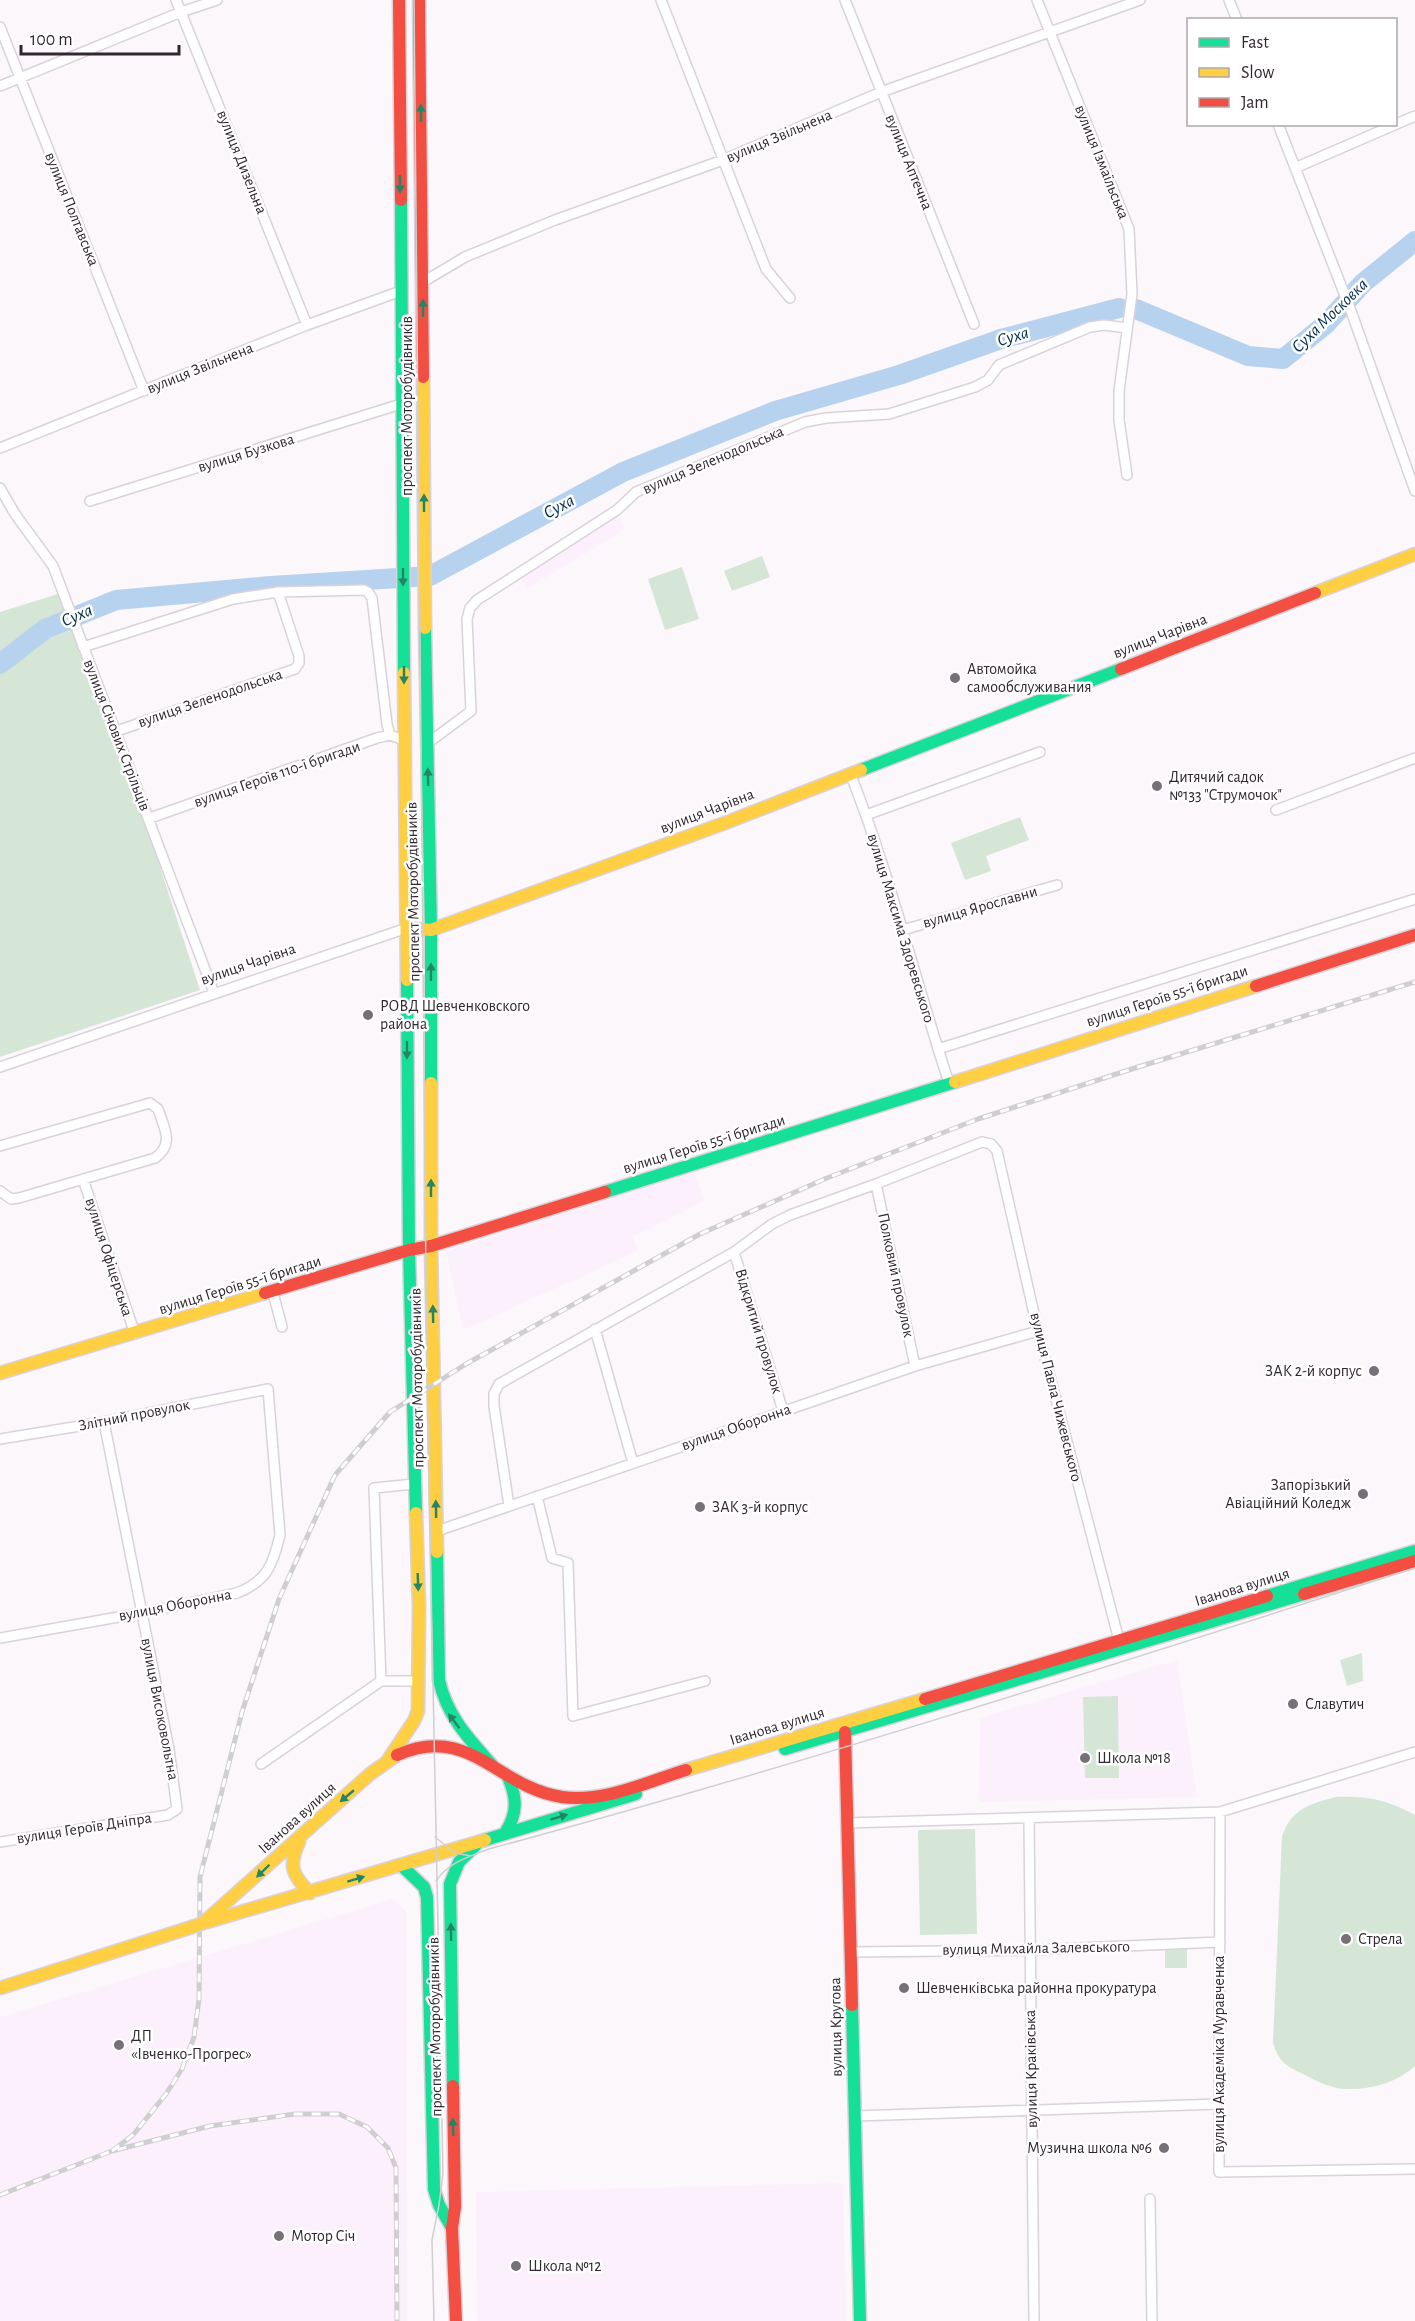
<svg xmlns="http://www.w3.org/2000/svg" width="1415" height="2321" font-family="'Alegreya Sans',sans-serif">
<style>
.built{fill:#fdf0fd}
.green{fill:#d6e6d6}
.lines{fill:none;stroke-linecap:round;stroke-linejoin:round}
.river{stroke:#b7d2ef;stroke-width:20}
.street-casing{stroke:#dad2da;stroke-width:12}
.fast-casing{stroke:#dad2da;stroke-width:15}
.slow-casing{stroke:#dad2da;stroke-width:15}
.jam-casing{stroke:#dad2da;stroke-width:15}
.street{stroke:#fefefe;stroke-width:9}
.fast{stroke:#16e098;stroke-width:12}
.slow{stroke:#ffcf43;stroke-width:12}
.jam{stroke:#f24e42;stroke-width:12}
.tram{stroke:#d0cfd0;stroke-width:1.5}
.rail-casing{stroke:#d0cfd0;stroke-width:5}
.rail{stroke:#fff;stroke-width:3;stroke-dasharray:9;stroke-linecap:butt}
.slow-bridge-casing{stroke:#dad2da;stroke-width:15;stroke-linecap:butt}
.slow-bridge{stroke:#ffcf43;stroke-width:12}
.oneway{fill:#248465}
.poi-dot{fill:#787078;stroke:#fff;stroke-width:2}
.labels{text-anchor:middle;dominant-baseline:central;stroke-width:5;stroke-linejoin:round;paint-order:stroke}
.street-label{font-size:16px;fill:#322832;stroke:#fff}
.poi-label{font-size:16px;fill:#322832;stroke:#fff;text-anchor:start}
.water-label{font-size:18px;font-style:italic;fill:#002d51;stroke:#fff}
</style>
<rect width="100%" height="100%" fill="#fbf7fb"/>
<path class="built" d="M617,510L624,530L528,588L517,573Z
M693,1169L704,1201L633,1237L638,1251L463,1330L446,1252Z
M1177,1660L1197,1797L979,1802L980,1718Z
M393,1899L406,1911L407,2321H0V2017Z
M843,2183L846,2321H477L476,2192Z"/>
<path class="green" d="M762,556L770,577L732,591L724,571Z
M682,567L699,619L665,630L648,579Z
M58,594L145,821L200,990L0,1057V612Z
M1020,817L1029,840L986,856L991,871L965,880L951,843Z
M1362,1653L1363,1681L1347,1686L1340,1660Z
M1118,1696L1119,1778H1085L1083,1697Z
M1336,1797C1369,1796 1387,1800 1415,1815V2066C1398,2082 1371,2090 1347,2089C1332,2089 1316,2081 1303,2074C1286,2066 1279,2062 1273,2043L1282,1836C1292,1808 1310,1804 1336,1797Z
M975,1829L977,1934L920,1935L918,1830Z
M1187,1949V1968H1165V1950Z"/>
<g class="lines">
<path class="river" d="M1136,309L1248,356L1283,359L1326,324L1363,283L1415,241
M0,664L45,629L116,600L271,586L430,576L623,472L775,411L899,375L1001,339L1119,308"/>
<g class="street-casing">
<path id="street" d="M176,0L307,325
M661,0L766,269L790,298
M845,0L974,324
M1037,0L1129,229L1132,294L1119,391V420L1127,475
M1229,0L1237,20
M0,27L144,391
M0,86L181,12L217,0
M1278,124L1351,311L1415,491
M1295,168L1415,116
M423,282L465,257L555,220L723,160L881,92L1140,0
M0,448L307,325L401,291
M0,488L15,514L53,566L214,993
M90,501L401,404
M83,647L233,599L278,592L364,590L368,592L372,598L387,724L390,735
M117,731L295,669L299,663V656L278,592
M428,743L471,711L467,619L470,608L477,600L617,510L636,492L805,422L826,418L889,414L975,387L988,380L999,365L1090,327L1104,325L1127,328
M850,773C890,874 915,980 949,1083
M1276,810L1415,758
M866,815L1040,752
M150,818L377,738L390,735L404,740
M903,930L1057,885
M938,1049L1415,899
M0,1067L407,928
M0,1146L150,1103L158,1109C164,1128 175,1144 155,1158L19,1198L11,1199L0,1191
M83,1179L135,1334
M876,1184L915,1366
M734,1252L783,1411
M273,1293L282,1327
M595,1329L633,1463
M0,1439L104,1422L268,1389L280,1535C273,1565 267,1581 237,1593L141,1613L0,1638
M414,1484L374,1488L381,1681H418
M537,1496L552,1558L568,1563L573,1716L705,1681
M509,1506L494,1406V1394L499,1384L734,1252L772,1224L790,1215L876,1184L982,1142L991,1144L997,1151L1038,1331L1120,1644
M437,1531L915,1366L1038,1331
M261,1764L381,1681
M1220,1812L1219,2172L1415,2169
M1029,1818L1034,2321
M847,1823L1220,1812L1415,1752
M0,1842L168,1815L177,1809L169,1749L104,1422
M852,1952L1031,1950L1220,1942
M855,2116L1219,2104
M1150,2199L1152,2321"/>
</g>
<g class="fast-casing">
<path id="fast" d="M401,200L404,673
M425,628L431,930V1083
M861,770L1121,669
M407,980L409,1250L416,1513
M605,1192L955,1082
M437,1552L439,1680C447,1716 468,1738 492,1765
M1267,1596L1415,1551
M785,1749L1304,1594
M505,1833C518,1813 517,1798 508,1777
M485,1840L636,1794
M402,1866L424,1887L427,1897L434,2189L439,2205L452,2228
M852,2005L860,2321
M453,2086L450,1884L459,1862L476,1845"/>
</g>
<g class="slow-casing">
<path id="slow" d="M423,377L425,628
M1315,593L1415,554
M404,673L407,980
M407,928L431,930L725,823L861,770
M955,1082L1256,986
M431,1083V1246L437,1552
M0,1373L265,1293
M388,1760L414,1721L418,1711L419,1606L416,1513
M686,1770L925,1699
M299,1842C288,1866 292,1875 310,1893
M207,1922L485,1840
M203,1923L370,1774L397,1755
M0,1988L192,1927"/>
</g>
<g class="jam-casing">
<path id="jam" d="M399,0L401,200
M419,0L423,377
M1121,669L1315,593
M1256,986L1415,935
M265,1293L409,1250L431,1246L605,1192
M1304,1594L1415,1561
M925,1699L1267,1596
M845,1732L852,2005
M397,1755C470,1723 496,1787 562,1797C603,1803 647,1782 686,1770
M453,2086L455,2207L452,2228L456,2321"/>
</g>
<use href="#street" class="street"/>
<use href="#fast" class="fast"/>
<use href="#slow" class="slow"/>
<use href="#jam" class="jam"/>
<path class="tram" d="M414,0L427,1388L443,2174L439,2205L432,2240L434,2321
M435,1837L455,1853L471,1856
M436,1881C449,1862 468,1857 489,1849C800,1765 1108,1667 1415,1568"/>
<g class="rail-casing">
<path id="rail" d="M112,2151L133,2135L166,2094L182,2069L194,2037L199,1999L200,1877L242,1712L279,1599L335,1475L390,1412L466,1364L700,1234L827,1178L978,1119L1138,1067L1415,982
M0,2195L112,2151L210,2126L295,2114H339L367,2127L388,2148L396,2168L397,2321"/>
</g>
<use href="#rail" class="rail"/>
<g class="slow-bridge-casing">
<path id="slow-bridge" d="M192,1927L203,1923"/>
</g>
<use href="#slow-bridge" class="slow-bridge"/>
</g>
<defs><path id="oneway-solid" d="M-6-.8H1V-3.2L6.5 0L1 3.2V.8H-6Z" transform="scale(1.5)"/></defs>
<g class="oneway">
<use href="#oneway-solid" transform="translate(421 113) rotate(-91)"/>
<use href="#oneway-solid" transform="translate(400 184) rotate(89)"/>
<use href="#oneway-solid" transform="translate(423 308) rotate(-90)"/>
<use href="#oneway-solid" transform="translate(424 503) rotate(-90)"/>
<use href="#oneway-solid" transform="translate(403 577) rotate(90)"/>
<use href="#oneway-solid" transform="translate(404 675) rotate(90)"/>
<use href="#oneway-solid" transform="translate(428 777) rotate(-91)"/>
<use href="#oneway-solid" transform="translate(431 972) rotate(-90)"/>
<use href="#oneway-solid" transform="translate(407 1050) rotate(90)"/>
<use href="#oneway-solid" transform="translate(431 1188) rotate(-90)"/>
<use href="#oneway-solid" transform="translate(433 1314) rotate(-91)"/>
<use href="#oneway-solid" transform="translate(436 1509) rotate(-91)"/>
<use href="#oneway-solid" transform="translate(418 1582) rotate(88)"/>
<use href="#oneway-solid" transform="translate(454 1721) rotate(-127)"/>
<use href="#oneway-solid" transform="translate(347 1796) rotate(140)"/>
<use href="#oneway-solid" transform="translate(559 1817) rotate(-17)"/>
<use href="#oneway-solid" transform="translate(263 1871) rotate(136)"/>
<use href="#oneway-solid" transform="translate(356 1879) rotate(-17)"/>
<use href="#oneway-solid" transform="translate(451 1932) rotate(-91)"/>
<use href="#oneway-solid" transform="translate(453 2127) rotate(-92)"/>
</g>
<g class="poi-dot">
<circle cx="955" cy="678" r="6"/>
<circle cx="1157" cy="786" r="6"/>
<circle cx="368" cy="1015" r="6"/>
<circle cx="1374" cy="1371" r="6"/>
<circle cx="1363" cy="1494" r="6"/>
<circle cx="700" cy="1507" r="6"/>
<circle cx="1293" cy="1704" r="6"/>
<circle cx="1085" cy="1758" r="6"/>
<circle cx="1346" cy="1939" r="6"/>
<circle cx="904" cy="1988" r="6"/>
<circle cx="119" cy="2045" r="6"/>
<circle cx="1164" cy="2148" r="6"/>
<circle cx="279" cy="2236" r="6"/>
<circle cx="516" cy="2266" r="6"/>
</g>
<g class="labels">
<g class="street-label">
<text transform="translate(779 136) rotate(-23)">вулиця Звільнена</text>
<text transform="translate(242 162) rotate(68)">вулиця Дизельна</text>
<text transform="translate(909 162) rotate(68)">вулиця Аптечна</text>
<text transform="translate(1102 162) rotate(68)">вулиця Ізмаїльська</text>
<text transform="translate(72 209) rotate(68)">вулиця Полтавська</text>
<text transform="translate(200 368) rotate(-22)">вулиця Звільнена</text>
<text transform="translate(407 406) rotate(-90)">проспект Моторобудівників</text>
<text transform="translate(246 453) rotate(-17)">вулиця Бузкова</text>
<text transform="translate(713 460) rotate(-23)">вулиця Зеленодольська</text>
<text transform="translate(1160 636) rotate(-21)">вулиця Чарівна</text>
<text transform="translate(210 698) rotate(-19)">вулиця Зеленодольська</text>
<text transform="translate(117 735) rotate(69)">вулиця Січових Стрільців</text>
<text transform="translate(277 774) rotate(-19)">вулиця Героїв 110-ї бригади</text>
<text transform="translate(707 811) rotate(-21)">вулиця Чарівна</text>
<text transform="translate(413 892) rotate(-91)">проспект Моторобудівників</text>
<text transform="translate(980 907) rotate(-16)">вулиця Ярославни</text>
<text transform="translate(901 928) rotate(73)">вулиця Максима Здоревського</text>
<text transform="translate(248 964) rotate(-19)">вулиця Чарівна</text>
<text transform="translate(1167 996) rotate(-18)">вулиця Героїв 55-ї бригади</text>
<text transform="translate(704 1144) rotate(-17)">вулиця Героїв 55-ї бригади</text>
<text transform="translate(109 1257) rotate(72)">вулиця Офіцерська</text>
<text transform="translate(896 1275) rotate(78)">Полковий провулок</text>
<text transform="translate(240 1285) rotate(-17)">вулиця Героїв 55-ї бригади</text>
<text transform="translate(759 1331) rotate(73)">Відкритий провулок</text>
<text transform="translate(417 1378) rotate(-91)">проспект Моторобудівників</text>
<text transform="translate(1056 1397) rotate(76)">вулиця Павла Чижевського</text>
<text transform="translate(134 1415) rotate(-11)">Злітний провулок</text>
<text transform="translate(736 1427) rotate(-19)">вулиця Оборонна</text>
<text transform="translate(1242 1587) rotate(-17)">Іванова вулиця</text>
<text transform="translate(175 1605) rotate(-11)">вулиця Оборонна</text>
<text transform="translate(160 1709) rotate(79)">вулиця Високовольтна</text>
<text transform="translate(777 1726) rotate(-17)">Іванова вулиця</text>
<text transform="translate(297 1818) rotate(-42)">Іванова вулиця</text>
<text transform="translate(84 1828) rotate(-9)">вулиця Героїв Дніпра</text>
<text transform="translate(1036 1948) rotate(-1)">вулиця Михайла Залевського</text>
<text transform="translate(435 2027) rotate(-91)">проспект Моторобудівників</text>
<text transform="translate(836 2027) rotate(-91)">вулиця Кругова</text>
<text transform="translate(1219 2054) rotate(-90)">вулиця Академіка Муравченка</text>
<text transform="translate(1031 2069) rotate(-91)">вулиця Краківська</text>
</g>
<g class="poi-label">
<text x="967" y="669">Автомойка<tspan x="967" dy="18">самообслуживания</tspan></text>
<text x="1169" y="777">Дитячий садок<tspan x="1169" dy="18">№133 "Струмочок"</tspan></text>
<text x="380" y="1006">РОВД Шевченковского<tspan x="380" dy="18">района</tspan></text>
<text x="1362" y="1371" text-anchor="end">ЗАК 2-й корпус</text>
<text x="1351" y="1485" text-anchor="end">Запорізький<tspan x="1351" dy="18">Авіаційний Коледж</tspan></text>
<text x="712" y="1507">ЗАК 3-й корпус</text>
<text x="1305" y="1704">Славутич</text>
<text x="1097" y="1758">Школа №18</text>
<text x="1358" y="1939">Стрела</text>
<text x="916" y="1988">Шевченківська районна прокуратура</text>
<text x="131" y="2036">ДП<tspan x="131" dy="18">«Івченко-Прогрес»</tspan></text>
<text x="1152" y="2148" text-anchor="end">Музична школа №6</text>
<text x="291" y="2236">Мотор Січ</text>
<text x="528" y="2266">Школа №12</text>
</g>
<g class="water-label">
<text transform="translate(1330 316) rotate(-44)">Суха Московка</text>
<text transform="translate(1013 337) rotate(-16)">Суха</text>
<text transform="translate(559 507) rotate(-28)">Суха</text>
<text transform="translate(77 616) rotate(-23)">Суха</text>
</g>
</g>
<rect x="1187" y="18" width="210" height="108" fill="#ffffff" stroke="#ada9ad" stroke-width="1.5"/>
<rect x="1199" y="38" width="30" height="9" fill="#16e098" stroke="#ada9ad" stroke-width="1.5"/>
<text x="1241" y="48" font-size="18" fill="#322832">Fast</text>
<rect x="1199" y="68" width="30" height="9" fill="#ffcf43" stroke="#ada9ad" stroke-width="1.5"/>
<text x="1241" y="78" font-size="18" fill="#322832">Slow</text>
<rect x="1199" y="98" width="30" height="9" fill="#f24e42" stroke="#ada9ad" stroke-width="1.5"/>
<text x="1241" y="108" font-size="18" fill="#322832">Jam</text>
<path d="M21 45v9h158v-9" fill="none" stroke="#322832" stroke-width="3"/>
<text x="30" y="45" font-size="18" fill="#322832" stroke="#ffffff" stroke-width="4.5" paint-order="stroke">100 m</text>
</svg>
